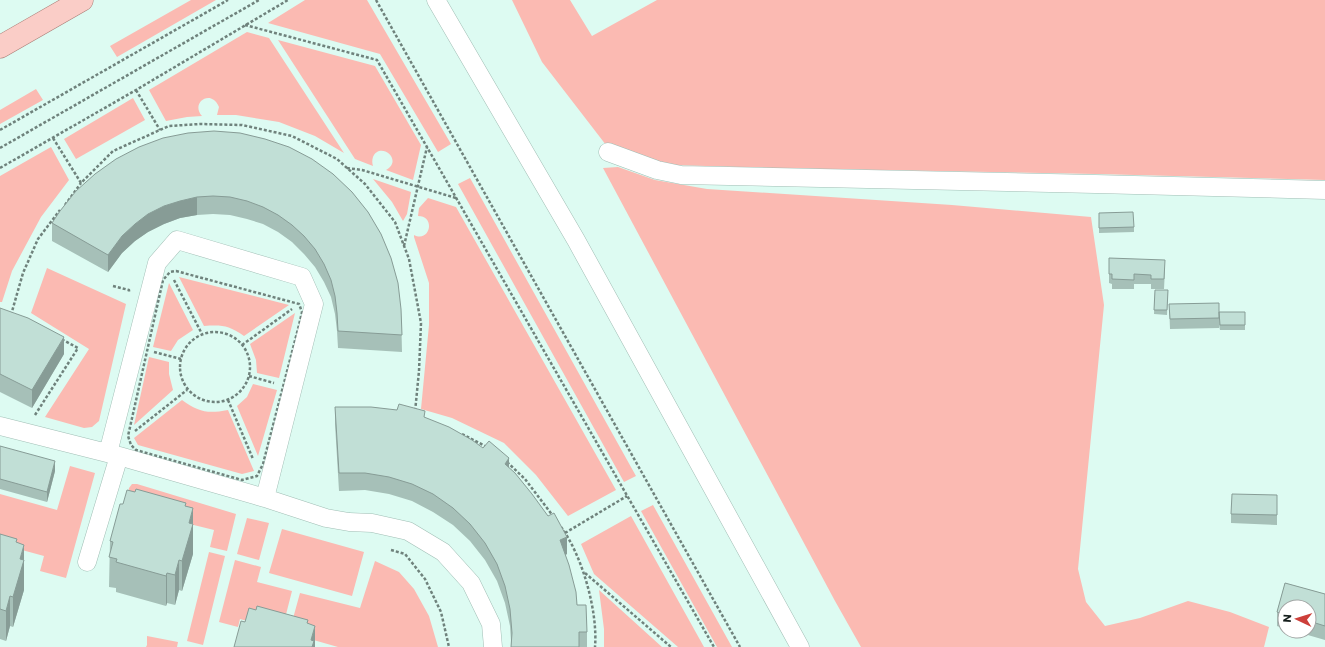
<svg xmlns="http://www.w3.org/2000/svg" width="1325" height="647" font-family="Poppins,sans-serif">
<style>
.green{fill:#fbbab2}
.lines{fill:none;stroke-linecap:round;stroke-linejoin:round}
.street-casing{stroke:#a1beb5;stroke-width:19}
.primary-casing{stroke:#a87a73;stroke-width:23}
.path{stroke:#6f827c;stroke-width:2.5;stroke-dasharray:3 2;stroke-linecap:butt}
.street{stroke:#fff;stroke-width:18}
.primary{stroke:#facdc7;stroke-width:22}
.wall{fill:#a6c0b8}
.shaded-wall{fill:#879c96}
.building{fill:#c1dfd6;stroke:#879c96}
</style>
<rect width="100%" height="100%" fill="#ddfbf2"/>
<path class="green" d="M191,0H216L117,57L110,46Z
M305,0H367L451,144L438,152L380,54L268,23Z
M512,0H570L592,36L657,0H1325V180L1096,174L772,168L673,165L633,155L606,145L542,62Z
M247,32L269,38L344,153L315,136L279,122L236,115H217L219,107C211,88 190,103 202,116L187,117L166,121L149,90Z
M278,40L375,66L421,145L413,180L386,170C404,160 380,141 373,157C372,160 372,163 373,166L355,159Z
M36,89L43,100L0,124V110Z
M133,98L145,120L76,159L64,139Z
M51,147L69,180L41,217L12,271L2,302H0V176Z
M618,167L655,180L707,189L952,205L1091,217L1104,305L1078,569L1086,602L1105,626L1140,618L1188,601L1230,612L1269,627L1264,647H861L835,601L603,168Z
M470,178L636,476L624,482L458,184Z
M373,179L411,192L407,214L403,221L392,202Z
M428,198L456,207L616,490L568,516L536,475L504,443L452,418L421,409L429,325V283L414,237V235C430,243 436,216 418,216L419,208Z
M47,268L126,304L99,421L92,427L84,428L45,417L89,349L31,313Z
M179,277L289,305L244,336C228,325 222,325 204,326Z
M169,283L193,330L178,340L171,351L153,347Z
M295,313L279,378L257,373L256,360L250,344Z
M149,357L169,362V374L173,390L134,425Z
M253,384L277,390L258,456L237,406L247,397Z
M182,400C199,412 207,414 228,410L254,471L242,474L138,445L134,438Z
M70,466L95,473L66,578L40,571L44,556L0,544V494L57,510Z
M132,484H137L236,514L227,551L210,547L214,530L125,508L129,488Z
M653,505L732,647H717L641,511Z
M631,516L704,647H678L594,574L581,544Z
M247,518L269,523L259,560L237,554Z
M282,529L364,552L352,596L269,573Z
M209,552L225,556L203,645L187,641Z
M235,560L261,567L257,582L292,591L282,630L240,619L238,627L219,622Z
M375,561L399,572L414,589L429,616L438,647H338L289,633L300,593L360,608Z
M599,590L662,647H604V629Z
M147,636L178,642L177,647H146L147,645Z"/>
<g class="lines">
<g class="street-casing">
<path id="street" d="M436,0L576,240L800,647
M608,152L657,170L681,175L1095,184L1325,190
M0,426L119,456L265,498L326,518L349,522L372,523L408,531L443,552L471,583L491,624L493,647
M108,453L157,263L177,240L302,277L314,304L265,498
M87,562L119,456"/>
</g>
<g class="primary-casing">
<path id="primary" d="M0,47L82,0"/>
</g>
<path class="path" d="M376,0L740,647
M245,25L377,60L714,647
M136,90L160,130
M0,130L228,0
M53,138L81,183L113,151L169,126L200,124L242,125L292,136L337,159L365,184L395,222L409,259L421,323L419,371L415,412
M0,148L259,0
M0,168L136,90L288,0
M347,168L362,170L456,198
M65,205L81,183
M404,246L427,147
M176,271L299,304L302,312L299,325L263,464L257,476L242,480L136,450L131,445L128,436L163,280L170,272Z
M174,280L202,334
M113,286L129,290V292
M11,315L23,273L38,239L60,210
M180 367a35 35 0 1 1 70 0a35 35 0 1 1-70 0Z
M242,345L292,309
M154,352L181,359
M249,376L274,383
M228,400L253,459
M35,415L78,348L63,340
M135,431L187,390
M462,434L487,447
M507,462L525,479L553,516
M561,527C582,555 598,611 595,647
M565,533L627,496
M391,550L405,554L425,579L441,612L449,647
M585,573L671,647"/>
<use href="#street" class="street"/>
<use href="#primary" class="primary"/>
</g>
<path class="wall" d="M188,133L401,309L402,352L338,348L337,331L335,314L331,297L324,282L315,267L304,254L292,242L278,232L263,224L247,219L230,215L213,214L197,215L180,218L164,224L148,232L135,241L122,253L108,272L52,241V223Z
M1099,213L1134,227V232L1099,233Z
M1109,258L1165,269L1164,289H1151V284H1134V289H1112V284L1109,283Z
M1155,290H1168L1167,315L1154,314Z
M1169,304L1219,312H1245V330H1220L1219,325V328L1170,329Z
M0,308L64,354L32,408L0,392Z
M335,407L425,418L509,468L567,554L565,555L577,605L587,632V647H511V641L510,626L505,603L497,581L485,560L470,541L453,525L433,512L412,501L389,494L365,490L339,491L335,424Z
M0,446L55,471L47,502L0,489Z
M123,504L186,506L193,539V554L182,591L179,590L175,605L167,603L166,606L116,592V588L109,587L110,541Z
M1277,505V525L1231,523V514Z
M0,534L17,543L24,575V590L13,627L10,626L6,641L0,639Z
M1285,583L1325,594V640L1294,631H1309V607H1285V629L1277,626V612Z"/>
<path class="shaded-wall" d="M197,197V215L180,218L164,224L148,232L135,241L122,253L108,272V255L122,236L135,224L148,214L164,206L180,201Z
M64,337V354L32,408V390Z
M509,458V475L505,464Z
M55,461V471L47,502V492Z
M193,508V554L182,591V561L189,523Z
M567,537V554L560,558V540Z
M24,545V590L13,627V597L20,559Z
M179,560V590L175,605V575Z
M167,573V603L166,606V576Z
M10,596V626L6,641V611Z
M315,626V647H311V640Z"/>
<path class="building" d="M214,131L240,133L265,139L289,147L312,159L333,174L352,192L368,212L381,234L391,258L398,283L401,309L402,335L338,331L337,313L335,296L331,280L324,264L315,249L304,236L292,225L278,215L263,207L247,201L230,197L213,196L197,197L180,201L164,206L148,214L135,224L122,236L108,255L52,223L60,211L76,191L95,174L116,159L139,147L163,138L188,133Z
M1133,212L1134,227L1099,228V213Z
M1109,258L1165,260L1164,279H1151V275L1134,274V280L1112,279V274H1109Z
M1155,290H1168L1167,310H1154Z
M1219,303V318L1170,319L1169,304Z
M0,308L28,318L64,337L32,390L0,374Z
M1219,312H1245V325H1220Z
M399,404L425,411L424,417L449,427L472,440L483,448L489,441L509,458L505,464L515,473L532,494L548,516L554,513L567,537L560,540L569,565L576,592L577,605H586L587,632H579V647H511L512,633L510,609L505,586L497,564L485,543L470,524L453,508L433,494L412,484L389,477L365,473H339L335,407H371L397,410Z
M0,446L55,461L47,492L0,479Z
M136,489L186,503L185,506L193,508L189,523L193,524L182,561L179,560L175,575L167,573L166,576L116,562L117,559L109,557L113,542L110,541L120,504H123L127,490L135,492Z
M1232,494L1277,495V515L1231,514Z
M0,534L17,539L16,542L24,545L20,559L24,560L13,597L10,596L6,611L0,609Z
M1285,583L1325,594V626L1309,621V607H1285V615L1277,612Z
M257,606L308,620L307,623L315,626L311,640L314,641L312,647H234L241,621L245,622L249,608L256,610Z"/>
<g transform="translate(1297 619) rotate(274)"><circle r="19" fill="#ffffff" stroke="#a1a5a4"/>
<path d="M0-3L7 15L0 10L-7 15Z" fill="#cd3f3a"/>
<text y="-6" font-size="11" font-weight="bold" text-anchor="middle" fill="#141e1b">N</text>
</g>
</svg>
